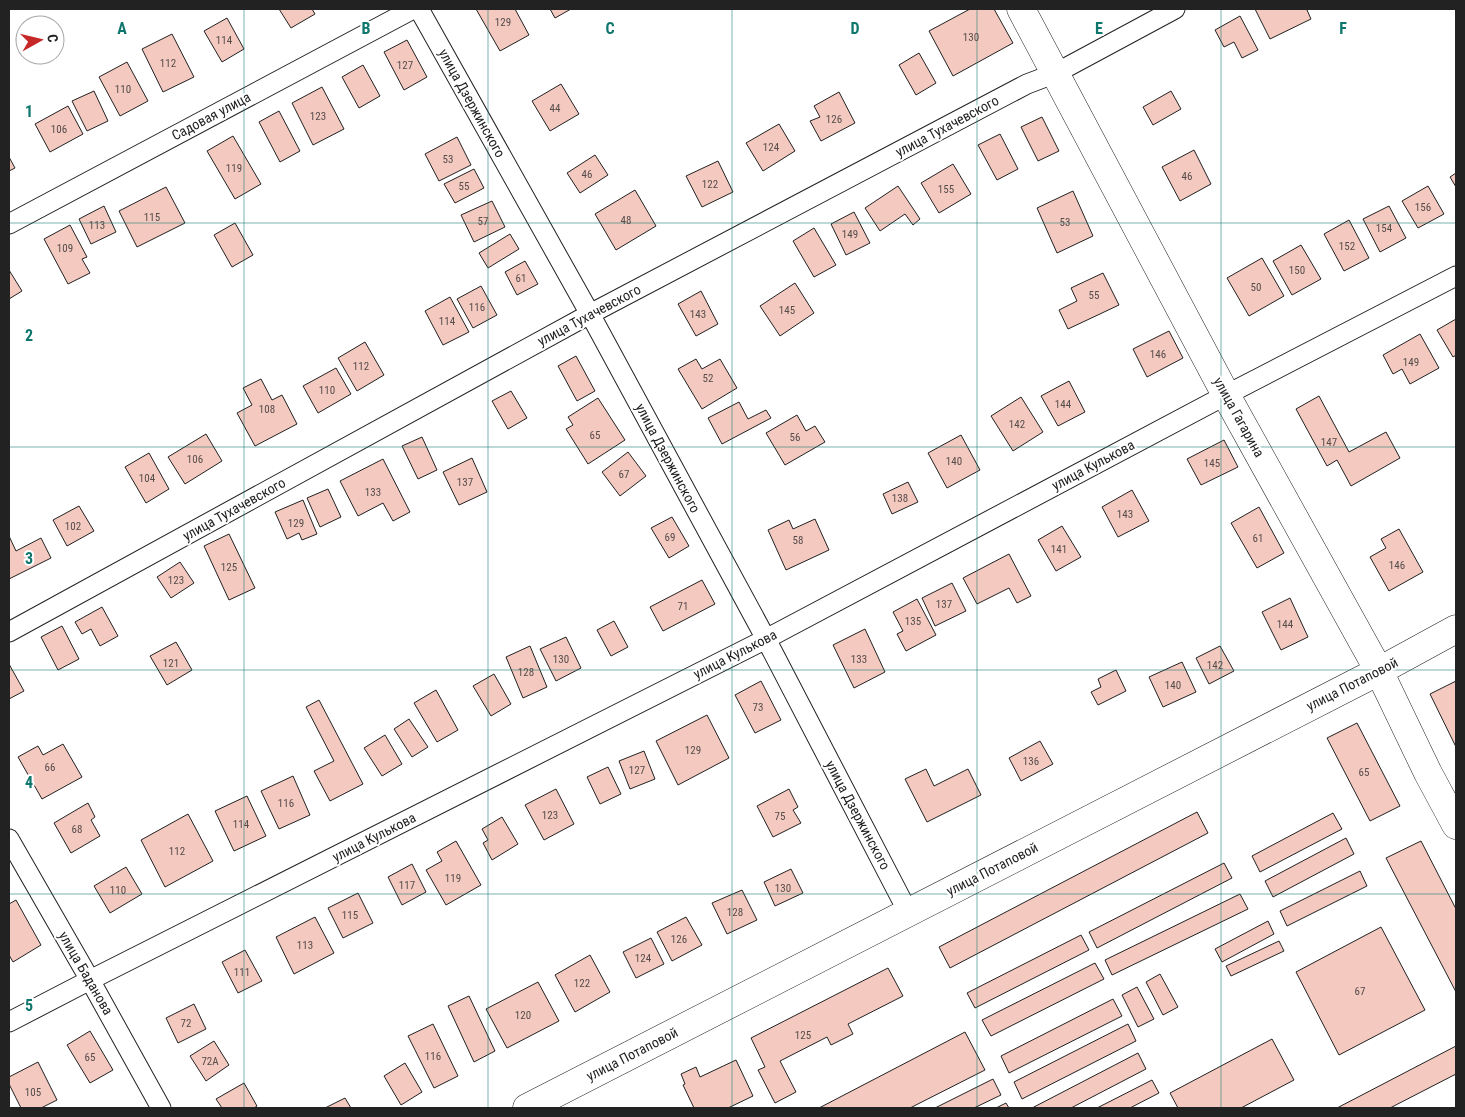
<svg xmlns="http://www.w3.org/2000/svg" width="1465" height="1117" font-family="'Roboto Condensed',sans-serif">
<style>
.building{fill:#f3c9c0;stroke:#222}
.lines{fill:none;stroke-linecap:round;stroke-linejoin:round}
.street-casing{stroke:#222;stroke-width:21}
.secondary-casing{stroke:#222;stroke-width:29}
.street{stroke:#fff;stroke-width:19}
.secondary{stroke:#fff;stroke-width:28}
.grid{fill:none;stroke:#0f766e;stroke-width:1;stroke-opacity:0.55}
.labels{text-anchor:middle;dominant-baseline:central;stroke-width:4;stroke-linejoin:round;paint-order:stroke}
.number-label{font-size:11px;fill:#564c4a}
.street-label{font-size:14px;fill:#222;stroke:#fff}
.grid-label{font-size:16px;text-anchor:middle;font-weight:bold;fill:#0f766e;stroke:#fff;stroke-width:4;stroke-linejoin:round;paint-order:stroke}
</style>
<rect width="100%" height="100%" fill="#fff"/>
<path class="building" d="M279,9H312L315,14L291,28Z
M476,9H515L529,35L500,51Z
M550,9H571L555,18Z
M970,9H994L1013,43L953,76L929,31Z
M1255,9H1309L1307,10L1311,19L1270,39Z
M1240,16L1258,50L1242,58L1234,42L1224,47L1215,30Z
M227,18L244,49L222,62L204,31Z
M172,34L194,77L163,92L142,49Z
M407,40L427,77L404,90L384,52Z
M919,53L936,83L916,95L899,65Z
M127,62L148,101L120,116L99,77Z
M363,65L380,96L359,108L342,77Z
M561,84L579,114L550,131L532,101Z
M322,87L344,129L313,145L292,103Z
M94,91L108,121L87,131L72,101Z
M1171,91L1181,109L1153,125L1143,107Z
M839,92L855,123L821,141L810,121L820,117L814,106Z
M68,106L83,134L50,152L35,124Z
M279,111L300,151L280,162L259,122Z
M1042,117L1059,151L1038,161L1021,127Z
M779,124L795,151L763,171L746,143Z
M1000,134L1018,169L997,180L978,145Z
M233,136L261,184L235,199L207,151Z
M457,137L471,165L439,181L425,154Z
M1194,150L1211,184L1180,201L1162,167Z
M595,155L608,175L580,193L567,173Z
M9,157L15,168L9,171Z
M718,161L733,192L702,207L686,176Z
M953,164L971,194L939,213L921,183Z
M474,169L484,188L455,203L444,184Z
M1456,173V187L1450,177Z
M898,186L920,219L913,225L905,214L880,231L865,208Z
M1428,186L1444,214L1418,228L1402,201Z
M166,187L185,223L137,247L119,211Z
M635,190L656,226L616,250L595,214Z
M1073,191L1093,236L1057,253L1037,208Z
M492,201L505,227L474,242L461,215Z
M104,206L116,232L91,244L79,219Z
M1389,206L1406,238L1380,252L1363,219Z
M854,212L870,243L846,255L831,224Z
M1349,220L1369,258L1344,271L1324,234Z
M235,223L253,255L232,267L214,235Z
M70,225L87,257L82,259L90,273L68,284L44,239Z
M814,228L836,265L814,277L793,241Z
M510,234L519,249L488,268L479,253Z
M1301,245L1321,279L1292,295L1273,261Z
M1262,258L1284,296L1249,316L1227,278Z
M525,261L538,284L517,295L505,272Z
M9,270L22,291L9,299Z
M1103,273L1119,305L1068,329L1059,310L1077,301L1071,288Z
M795,283L814,313L780,336L760,306Z
M481,286L497,315L473,328L457,299Z
M701,291L718,324L696,336L678,304Z
M450,297L469,332L443,345L425,311Z
M1456,319V355L1453,357L1437,330Z
M1169,331L1183,358L1147,377L1133,349Z
M1420,334L1439,368L1410,384L1402,369L1393,374L1383,355Z
M365,342L384,375L357,391L338,358Z
M576,356L595,391L577,401L558,366Z
M696,359L702,369L720,359L737,388L702,409L678,369Z
M336,368L351,394L318,413L303,386Z
M261,379L272,400L282,395L297,424L255,446L237,413L252,405L243,388Z
M1069,381L1085,412L1058,426L1041,396Z
M511,391L527,418L508,429L492,401Z
M1319,396L1349,452L1386,432L1400,458L1351,486L1337,460L1327,466L1296,409Z
M1021,397L1043,432L1013,451L991,416Z
M598,398L625,440L588,464L566,429L573,425L568,417Z
M739,402L748,419L766,410L771,418L722,444L708,418Z
M797,415L806,431L815,426L825,442L785,465L766,433Z
M206,434L222,461L185,484L168,457Z
M961,435L980,470L947,488L928,453Z
M422,437L437,470L418,479L402,446Z
M1224,440L1238,467L1201,485L1187,459Z
M628,452L646,476L620,496L602,472Z
M149,453L169,489L146,503L125,467Z
M472,458L487,492L459,505L443,472Z
M383,459L410,512L393,521L383,503L358,516L340,481Z
M908,482L918,502L892,514L883,494Z
M328,489L341,517L320,527L307,498Z
M1132,490L1149,521L1118,537L1102,507Z
M303,500L317,534L302,540L299,533L287,539L275,512Z
M79,506L94,531L67,546L53,520Z
M1259,507L1284,553L1257,568L1231,523Z
M672,517L689,546L669,558L651,528Z
M815,519L829,550L786,570L768,530L789,520L793,529Z
M1062,526L1081,557L1056,571L1038,540Z
M1399,529L1423,572L1389,591L1370,557L1386,548L1381,539Z
M229,534L255,588L229,600L204,546Z
M9,536L16,551L41,538L51,558L9,579Z
M1009,554L1031,596L1017,603L1009,588L977,604L963,578Z
M180,562L194,583L171,598L157,577Z
M702,580L715,604L663,631L650,607Z
M952,583L966,611L935,626L922,598Z
M1290,598L1308,637L1281,650L1262,612Z
M917,599L936,635L906,651L897,634L903,631L893,612Z
M102,607L118,636L100,646L91,629L82,634L75,622Z
M614,621L628,647L611,656L597,630Z
M62,626L79,659L58,670L41,637Z
M865,629L885,672L854,688L833,645Z
M566,637L581,668L556,681L540,649Z
M176,642L192,670L167,685L150,656Z
M530,646L547,687L523,698L506,657Z
M1220,646L1234,671L1209,684L1196,658Z
M1182,662L1196,692L1163,707L1149,677Z
M9,664L24,691L9,699Z
M1116,670L1126,691L1098,705L1091,692L1101,687L1098,679Z
M494,674L511,704L491,716L473,686Z
M761,681L781,720L755,733L735,695Z
M1456,681V747L1430,694Z
M436,690L458,730L437,742L414,703Z
M319,700L363,784L330,801L314,771L334,761L306,707Z
M707,715L729,758L678,785L656,741Z
M409,719L428,747L412,757L394,729Z
M1357,723L1400,806L1370,821L1327,738Z
M385,735L402,764L382,776L364,748Z
M1040,741L1053,764L1021,781L1009,758Z
M63,744L82,777L42,799L18,757L38,746L43,755Z
M644,751L655,779L630,789L619,761Z
M608,767L621,794L600,804L587,777Z
M926,769L934,786L968,769L981,795L927,822L905,779Z
M293,776L310,815L279,829L261,791Z
M556,789L574,824L544,840L525,805Z
M789,789L798,807L793,810L801,823L773,837L757,806Z
M247,796L266,836L234,851L215,811Z
M88,803L95,817L91,820L100,836L71,853L54,823Z
M1197,812L1208,833L950,968L939,947Z
M1333,813L1342,829L1260,872L1252,856Z
M188,814L213,861L165,887L141,840Z
M502,817L518,844L492,860L483,843L488,840L482,829Z
M1346,838L1354,854L1273,897L1265,881Z
M456,841L481,885L446,905L426,870L442,861L437,852Z
M1421,841L1456,909V992L1386,858Z
M1224,863L1232,878L1097,948L1089,932Z
M412,864L426,892L402,905L388,877Z
M126,867L142,894L110,913L94,886Z
M791,869L803,893L775,906L764,882Z
M1360,871L1367,886L1287,926L1280,911Z
M742,890L757,920L727,934L712,903Z
M358,893L373,923L343,938L328,908Z
M1240,894L1248,909L1112,975L1105,960Z
M16,900L41,945L13,962L9,955V904Z
M315,917L334,953L294,974L276,937Z
M686,917L702,945L672,961L657,932Z
M1268,921L1274,934L1222,962L1215,949Z
M1381,927L1425,1010L1339,1055L1296,972Z
M1081,935L1089,950L975,1008L967,993Z
M651,938L664,964L636,978L623,952Z
M1279,941L1284,951L1231,976L1226,966Z
M245,950L262,981L238,993L222,962Z
M590,955L610,992L575,1012L555,975Z
M1095,963L1104,979L991,1036L982,1020Z
M888,968L903,996L848,1024L853,1034L831,1045L827,1037L780,1061L796,1092L775,1103L758,1070L765,1067L751,1038Z
M1160,974L1178,1007L1163,1015L1146,982Z
M538,982L559,1021L507,1048L486,1009Z
M1137,987L1154,1019L1138,1027L1122,995Z
M469,996L495,1051L474,1062L448,1006Z
M1113,999L1122,1016L1009,1073L1001,1056Z
M194,1004L206,1029L178,1043L166,1018Z
M433,1024L458,1076L434,1088L408,1036Z
M1128,1024L1136,1041L1022,1099L1014,1082Z
M90,1031L113,1070L90,1083L67,1045Z
M965,1032L985,1070L910,1108H819Z
M1272,1039L1294,1080L1241,1108H1178L1170,1093Z
M214,1041L229,1065L206,1081L190,1056Z
M1456,1046V1074L1390,1108H1337Z
M1138,1053L1146,1069L1071,1108H1032Z
M736,1060L753,1096L728,1108H694L683,1085L685,1084L681,1074L696,1067L700,1077Z
M38,1062L57,1100L41,1108H21L9,1084V1077Z
M405,1063L422,1092L401,1105L384,1076Z
M993,1079L1001,1095L974,1108H935Z
M1152,1080L1159,1093L1130,1108H1097Z
M244,1083L257,1106L254,1108H222L216,1099Z
M345,1098L351,1108H325Z
M1006,1103L1009,1108H996Z"/>
<g class="lines">
<g class="street-casing">
<path id="street" d="M419,9L590,314L766,639L908,912
M9,224L413,9
M9,632L590,314L1027,84L1056,73L1175,9
M9,839L90,980L161,1108
M9,1022L90,980L766,639L1226,395L1456,276"/>
</g>
<g class="secondary-casing">
<path id="secondary" d="M1021,9L1226,395L1379,671L1428,773L1456,825
M527,1108L1379,671L1456,629"/>
</g>
<use href="#street" class="street"/>
<use href="#secondary" class="secondary"/>
</g>
<path class="grid" d="M244,9V1108M488,9V1108M732,9V1108M977,9V1108M1221,9V1108M9,223H1456M9,447H1456M9,670H1456M9,894H1456"/>
<g class="labels">
<g class="number-label">
<text x="503" y="22">129</text>
<text x="971" y="37">130</text>
<text x="224" y="40">114</text>
<text x="168" y="63">112</text>
<text x="405" y="65">127</text>
<text x="123" y="89">110</text>
<text x="555" y="108">44</text>
<text x="318" y="116">123</text>
<text x="834" y="119">126</text>
<text x="59" y="129">106</text>
<text x="771" y="147">124</text>
<text x="448" y="159">53</text>
<text x="234" y="168">119</text>
<text x="587" y="174">46</text>
<text x="1187" y="176">46</text>
<text x="710" y="184">122</text>
<text x="464" y="186">55</text>
<text x="946" y="189">155</text>
<text x="1423" y="207">156</text>
<text x="152" y="217">115</text>
<text x="626" y="220">48</text>
<text x="483" y="221">57</text>
<text x="1065" y="222">53</text>
<text x="97" y="225">113</text>
<text x="1384" y="228">154</text>
<text x="850" y="234">149</text>
<text x="1347" y="246">152</text>
<text x="65" y="248">109</text>
<text x="1297" y="270">150</text>
<text x="521" y="278">61</text>
<text x="1256" y="287">50</text>
<text x="1094" y="295">55</text>
<text x="477" y="307">116</text>
<text x="787" y="310">145</text>
<text x="698" y="314">143</text>
<text x="447" y="321">114</text>
<text x="1158" y="354">146</text>
<text x="1411" y="362">149</text>
<text x="361" y="366">112</text>
<text x="708" y="378">52</text>
<text x="327" y="390">110</text>
<text x="1063" y="404">144</text>
<text x="267" y="409">108</text>
<text x="1017" y="424">142</text>
<text x="595" y="435">65</text>
<text x="795" y="437">56</text>
<text x="1329" y="442">147</text>
<text x="195" y="459">106</text>
<text x="954" y="461">140</text>
<text x="1212" y="463">145</text>
<text x="624" y="474">67</text>
<text x="147" y="478">104</text>
<text x="465" y="482">137</text>
<text x="373" y="492">133</text>
<text x="900" y="498">138</text>
<text x="1125" y="514">143</text>
<text x="296" y="523">129</text>
<text x="73" y="526">102</text>
<text x="670" y="537">69</text>
<text x="1258" y="538">61</text>
<text x="798" y="540">58</text>
<text x="1059" y="549">141</text>
<text x="1397" y="565">146</text>
<text x="229" y="567">125</text>
<text x="176" y="580">123</text>
<text x="944" y="604">137</text>
<text x="683" y="606">71</text>
<text x="913" y="621">135</text>
<text x="1285" y="624">144</text>
<text x="561" y="659">130</text>
<text x="859" y="659">133</text>
<text x="171" y="663">121</text>
<text x="1215" y="665">142</text>
<text x="526" y="672">128</text>
<text x="1173" y="685">140</text>
<text x="758" y="707">73</text>
<text x="693" y="750">129</text>
<text x="1031" y="761">136</text>
<text x="50" y="767">66</text>
<text x="637" y="770">127</text>
<text x="1364" y="772">65</text>
<text x="286" y="803">116</text>
<text x="550" y="815">123</text>
<text x="780" y="816">75</text>
<text x="241" y="824">114</text>
<text x="77" y="829">68</text>
<text x="177" y="851">112</text>
<text x="453" y="878">119</text>
<text x="407" y="885">117</text>
<text x="783" y="888">130</text>
<text x="118" y="890">110</text>
<text x="735" y="912">128</text>
<text x="350" y="915">115</text>
<text x="679" y="939">126</text>
<text x="305" y="945">113</text>
<text x="643" y="958">124</text>
<text x="242" y="972">111</text>
<text x="582" y="983">122</text>
<text x="1360" y="991">67</text>
<text x="523" y="1015">120</text>
<text x="186" y="1023">72</text>
<text x="803" y="1035">125</text>
<text x="433" y="1056">116</text>
<text x="90" y="1057">65</text>
<text x="210" y="1061">72А</text>
<text x="33" y="1092">105</text>
</g>
<g class="street-label">
<text transform="translate(472 103) rotate(61)">улица Дзержинского</text>
<text transform="translate(211 116) rotate(-28)">Садовая улица</text>
<text transform="translate(947 126) rotate(-28)">улица Тухачевского</text>
<text transform="translate(589 315) rotate(-28)">улица Тухачевского</text>
<text transform="translate(1239 417) rotate(61)">улица Гагарина</text>
<text transform="translate(668 458) rotate(62)">улица Дзержинского</text>
<text transform="translate(1093 465) rotate(-28)">улица Кулькова</text>
<text transform="translate(234 509) rotate(-29)">улица Тухачевского</text>
<text transform="translate(735 654) rotate(-27)">улица Кулькова</text>
<text transform="translate(1352 684) rotate(-27)">улица Потаповой</text>
<text transform="translate(858 815) rotate(62)">улица Дзержинского</text>
<text transform="translate(374 837) rotate(-27)">улица Кулькова</text>
<text transform="translate(992 869) rotate(-27)">улица Потаповой</text>
<text transform="translate(86 973) rotate(60)">улица Баданова</text>
<text transform="translate(632 1054) rotate(-27)">улица Потаповой</text>
</g>
</g>
<g class="grid-label">
<text x="122" y="34">A</text>
<text x="366" y="34">B</text>
<text x="610" y="34">C</text>
<text x="855" y="34">D</text>
<text x="1099" y="34">E</text>
<text x="1343" y="34">F</text>
<text x="29" y="117">1</text>
<text x="29" y="341">2</text>
<text x="29" y="564">3</text>
<text x="29" y="788">4</text>
<text x="29" y="1011">5</text>
</g>
<rect width="1465" height="1117" fill="none" stroke="#222222" stroke-width="20"/>
<g transform="translate(40 40) rotate(82)"><circle r="24" fill="#ffffff" stroke="#a7a7a7"/>
<path d="M0-4L9 19L0 12L-9 19Z" fill="#c62828"/>
<text y="-8" font-size="14" font-weight="bold" text-anchor="middle" fill="#222222">С</text>
</g>
</svg>
